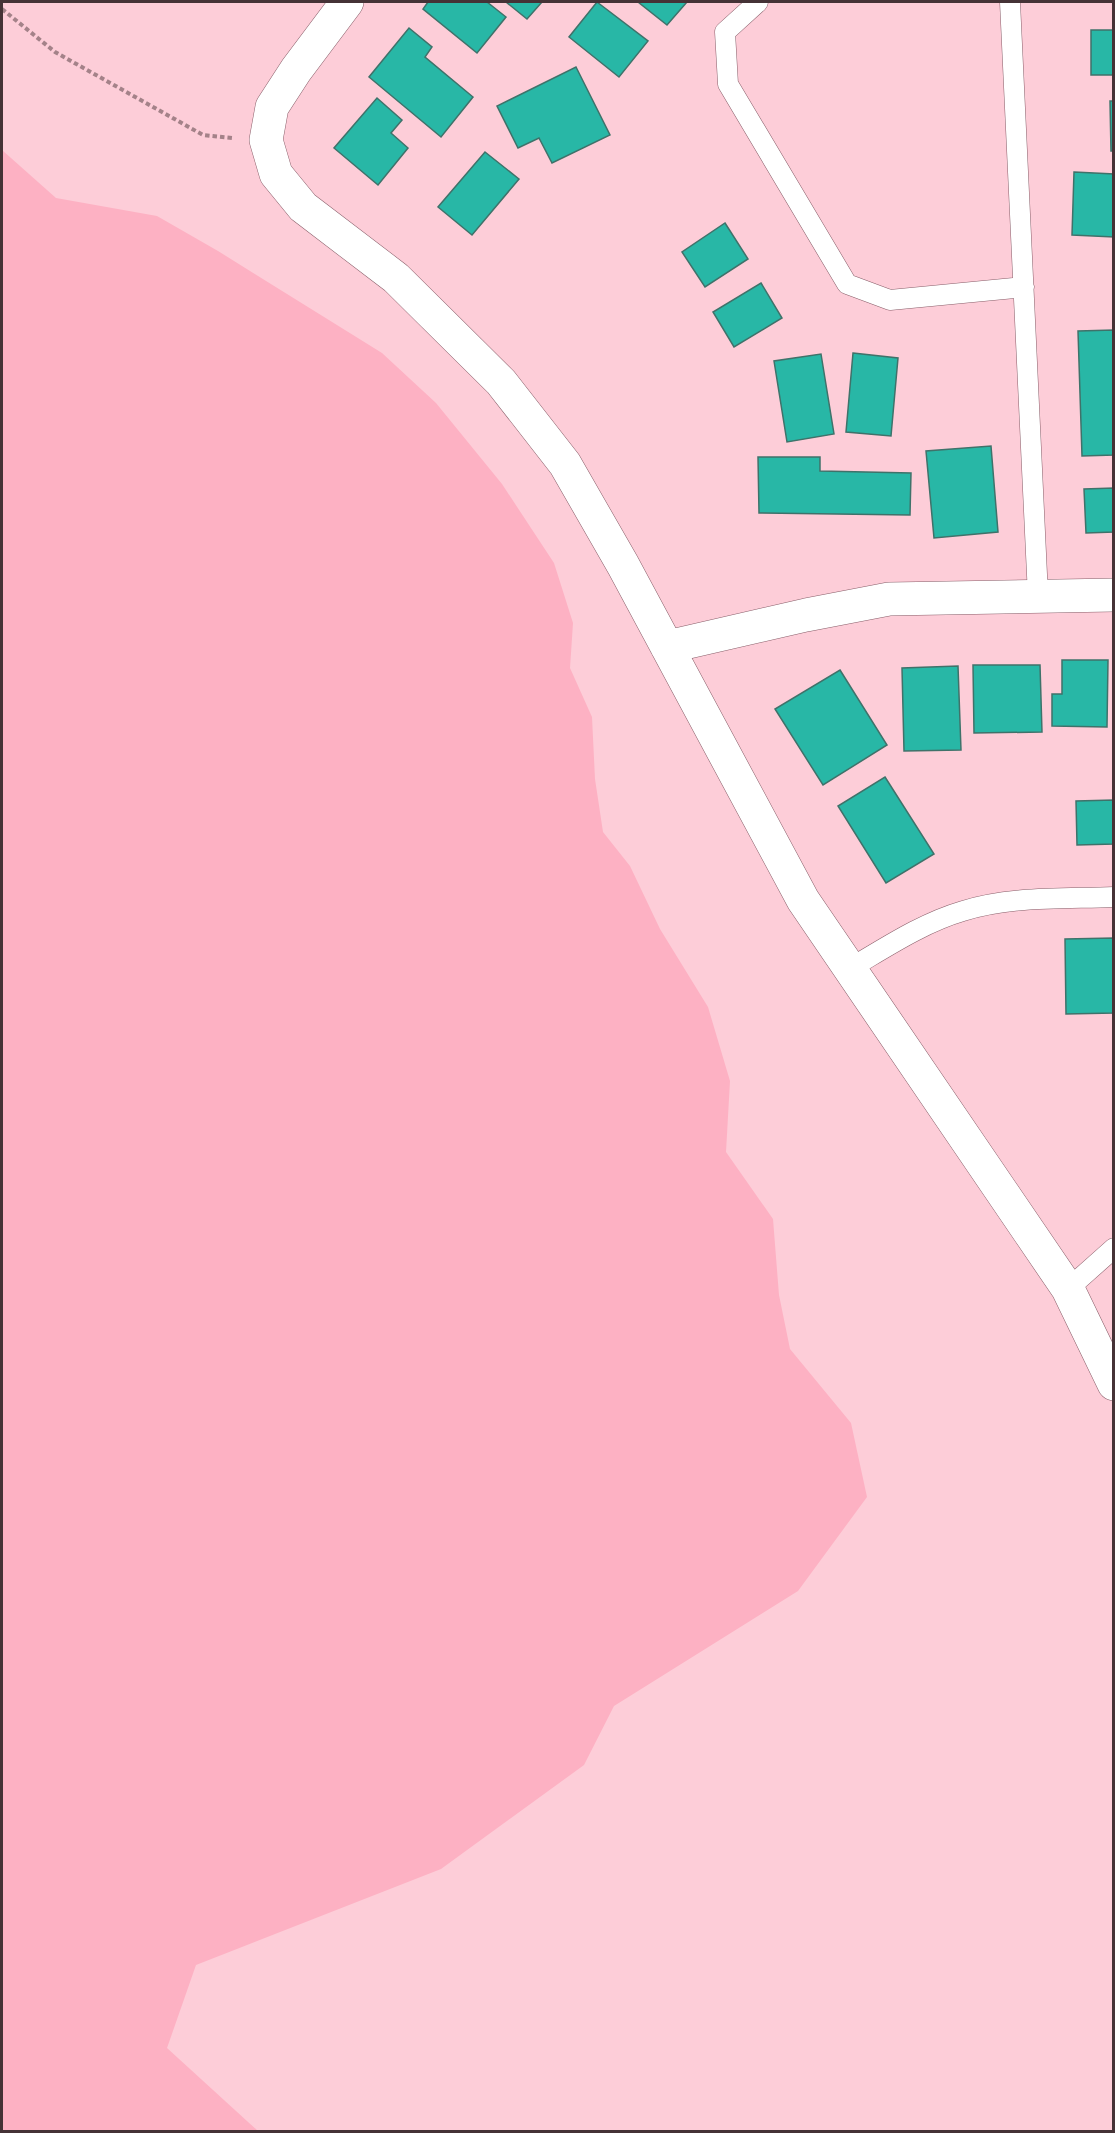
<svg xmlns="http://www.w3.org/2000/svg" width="1115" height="2133" font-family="'Open Sans',sans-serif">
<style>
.green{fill:#fdb1c3}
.building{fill:#28b7a6;stroke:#3f726a;stroke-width:1.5}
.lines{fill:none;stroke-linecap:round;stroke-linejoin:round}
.service-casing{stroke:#885e69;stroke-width:21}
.minor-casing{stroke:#885e69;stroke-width:34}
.path{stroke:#a48289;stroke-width:4;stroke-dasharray:4.5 3;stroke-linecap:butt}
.service{stroke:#fff;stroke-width:20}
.minor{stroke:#fff;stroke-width:33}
</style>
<rect width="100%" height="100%" fill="#fdcdd8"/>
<path class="green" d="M2,150L56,198L157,216L218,251L382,353L436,403L502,484L554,563L573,623L570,668L592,717L595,779L603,832L630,866L660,929L708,1007L730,1081L726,1152L773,1219L779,1295L790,1349L851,1423L867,1497L798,1591L614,1706L584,1765L441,1869L196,1965L167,2048L258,2131H2Z"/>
<path class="building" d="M428,2H487L506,17L477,53L423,9Z
M506,2H542L527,19Z
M597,2L648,41L619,77L569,37Z
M638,2H687L667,25Z
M409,28L432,47L425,57L473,97L441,137L369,77Z
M1091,30H1114V75H1091Z
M576,67L610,135L552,163L539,138L518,148L497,106Z
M377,98L402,120L391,133L408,148L378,185L334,148Z
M1110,101H1114V151H1111Z
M485,152L519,179L472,235L438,207Z
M1074,172L1114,174V237L1072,235Z
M725,223L748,259L705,287L682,252Z
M761,283L782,318L734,347L713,312Z
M1114,330V455L1082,456L1078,331Z
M853,353L898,358L891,436L846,432Z
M821,354L834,434L787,442L774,361Z
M991,446L998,532L934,538L926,451Z
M758,457H820V471L911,473L910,515L759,513Z
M1114,488V532L1086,533L1084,489Z
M1062,660H1108L1107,727L1052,726V694H1062Z
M973,665H1040L1042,732L974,733Z
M958,666L961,750L904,751L902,668Z
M840,670L887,745L823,785L775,709Z
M885,777L934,854L886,883L838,806Z
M1114,800V844L1077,845L1076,801Z
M1114,938V1013L1066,1014L1065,939Z"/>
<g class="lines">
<g class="service-casing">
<path id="service" d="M758,2L725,32L728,84L847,284L890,300L1024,287
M1010,2L1038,596
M849,969C885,948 922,923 963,911C1011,896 1064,899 1114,897
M1068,1289L1114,1248"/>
</g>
<g class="minor-casing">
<path id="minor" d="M347,2L296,70L272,107L266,140L276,174L303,207L396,278L501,382L565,464L623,565L803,900L1068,1289L1114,1384
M667,647L806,615L889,599L1114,595"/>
</g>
<path class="path" d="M2,9L55,52L203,135L233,138"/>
<use href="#service" class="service"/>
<use href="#minor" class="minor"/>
</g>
<rect width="1115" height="2133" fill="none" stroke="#453236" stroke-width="6"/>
</svg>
